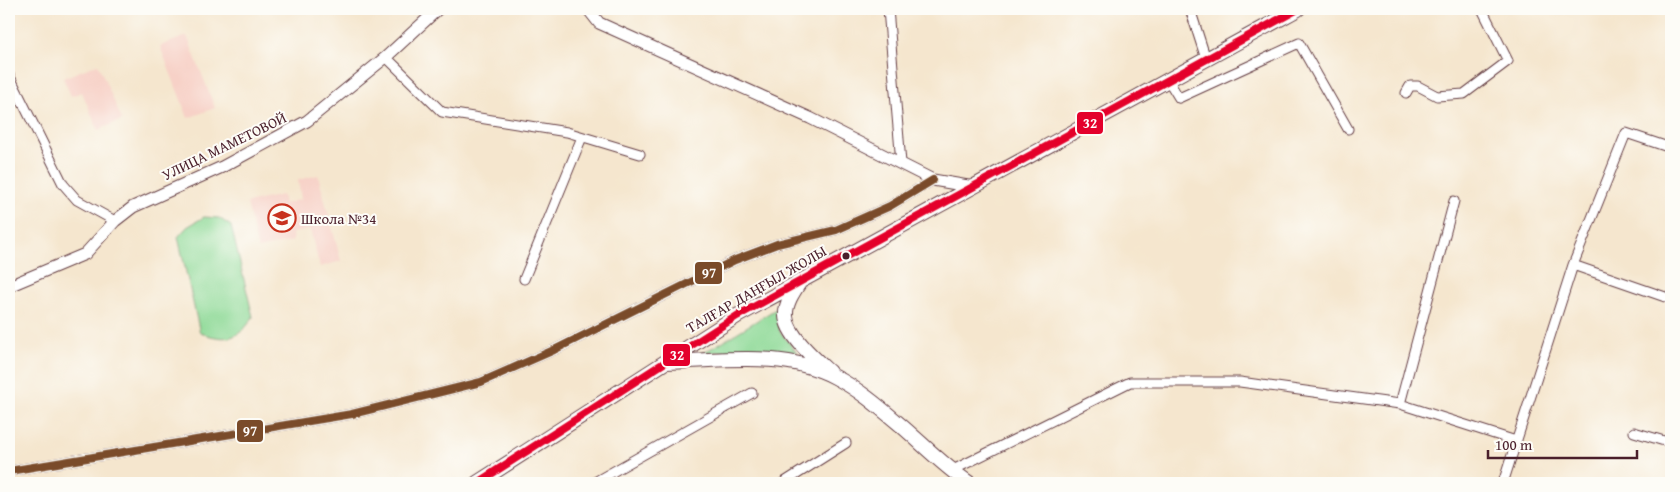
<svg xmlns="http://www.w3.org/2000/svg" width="1680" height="492" font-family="'Gentium Book Plus',serif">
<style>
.built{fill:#f7d1c7}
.green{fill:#8dd996;stroke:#6c7c60}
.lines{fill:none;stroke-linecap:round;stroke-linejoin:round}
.minor-casing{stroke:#643d43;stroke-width:11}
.tertiary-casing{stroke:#643d43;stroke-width:13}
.primary-casing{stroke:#643d43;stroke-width:16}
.minor{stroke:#fff;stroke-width:9}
.tertiary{stroke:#fff;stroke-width:11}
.primary{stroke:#fff;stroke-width:14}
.bus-1-casing{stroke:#fdfcf7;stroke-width:11}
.bus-2-casing{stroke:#fdfcf7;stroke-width:11}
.bus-1{stroke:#e4002b;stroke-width:8}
.bus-2{stroke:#7a4b2a;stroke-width:8}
.bus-dot{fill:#4a1f2b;stroke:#fdfcf7;stroke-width:2}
.labels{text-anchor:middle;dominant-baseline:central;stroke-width:4;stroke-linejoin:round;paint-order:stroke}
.street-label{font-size:15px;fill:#4a1f2b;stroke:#fdfcf7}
.poi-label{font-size:15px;fill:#4a1f2b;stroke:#fdfcf7;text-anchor:start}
.line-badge{stroke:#fdfcf7;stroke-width:2}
.badge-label{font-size:14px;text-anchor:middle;font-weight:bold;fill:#fff}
</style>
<rect width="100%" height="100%" fill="#fdfcf7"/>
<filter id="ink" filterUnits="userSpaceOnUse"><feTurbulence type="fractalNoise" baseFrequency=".02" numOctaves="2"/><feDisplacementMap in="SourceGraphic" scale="10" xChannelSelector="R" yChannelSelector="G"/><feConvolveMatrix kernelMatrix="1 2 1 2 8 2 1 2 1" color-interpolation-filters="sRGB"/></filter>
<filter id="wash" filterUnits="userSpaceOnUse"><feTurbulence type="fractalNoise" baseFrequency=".0096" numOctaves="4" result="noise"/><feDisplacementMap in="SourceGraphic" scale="20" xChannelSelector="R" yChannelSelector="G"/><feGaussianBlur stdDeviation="1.12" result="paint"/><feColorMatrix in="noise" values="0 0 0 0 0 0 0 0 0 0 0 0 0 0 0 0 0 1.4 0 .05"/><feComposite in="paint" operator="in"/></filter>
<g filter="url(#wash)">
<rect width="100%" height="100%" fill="#f5e6ce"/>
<path class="built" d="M187,36L215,108L188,118L160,46Z
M98,64L122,120L98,130L82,92L71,96L63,78Z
M318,175L341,261L320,267L310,230L292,233L293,241L258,249L247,203L282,195L284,204L301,199L298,180Z"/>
<path class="green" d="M204,217L219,218L231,226L253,317C238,341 226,341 200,333L178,237L187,227Z
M779,307V330L797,353L716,352L691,357L712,348Z"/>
</g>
<g filter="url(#ink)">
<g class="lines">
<g class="minor-casing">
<path id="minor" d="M888,9L901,163
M1190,9L1206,59
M386,57L442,112L567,132L640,154
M9,75L63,184L77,200L115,221
M1168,80L1179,98L1299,43L1348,129
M1406,93L1410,86H1418L1437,96L1464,94L1508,61L1482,9
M1573,265L1671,299
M524,279L582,137
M1400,404L1454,201
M1634,432L1671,443
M9,471L352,414L481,382L554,350L735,260L777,244L836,230L890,206L933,180
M951,471L1130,382H1240L1400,404L1516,441
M593,483L752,393
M783,483L846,443
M1503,483L1573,265L1626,133L1671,148"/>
</g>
<g class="tertiary-casing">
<path id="tertiary" d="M588,9L599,23L810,118L933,180L974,187
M9,286L85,254L115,221L133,207L222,167L307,121L386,57L438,9"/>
</g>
<g class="primary-casing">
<path id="primary" d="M799,283C793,292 785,304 786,316C787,335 816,360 829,372
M666,362C720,361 785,350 835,377C858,389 877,405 897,422C921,442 942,465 969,483
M477,483L737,316L1298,9"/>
</g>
<use href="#minor" class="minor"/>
<use href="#tertiary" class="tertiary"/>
<use href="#primary" class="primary"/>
<g class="bus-1-casing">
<path id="bus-1" d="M477,483L737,316L1298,9"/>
</g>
<g class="bus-2-casing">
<path id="bus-2" d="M9,471L352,414L481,382L554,350L735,260L777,244L836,230L890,206L933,180"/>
</g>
<use href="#bus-1" class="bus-1"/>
<use href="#bus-2" class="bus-2"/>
</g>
</g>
<defs>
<g id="school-ring" transform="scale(1.4375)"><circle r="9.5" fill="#fdfcf7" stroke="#c8321e" stroke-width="1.5"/><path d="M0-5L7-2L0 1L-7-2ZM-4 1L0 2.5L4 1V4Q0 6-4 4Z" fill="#c8321e"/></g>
</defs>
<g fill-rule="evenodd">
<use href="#school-ring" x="282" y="218"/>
</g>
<circle class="bus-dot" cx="846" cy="256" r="4.5"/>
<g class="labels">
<g class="street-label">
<text transform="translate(224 146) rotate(-26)">УЛИЦА МАМЕТОВОЙ</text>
<text transform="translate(756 289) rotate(-30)">ТАЛҒАР ДАҢҒЫЛ ЖОЛЫ</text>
</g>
<g class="poi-label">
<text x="301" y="218">Школа №34</text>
</g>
</g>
<g class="line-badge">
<rect x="1076" y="111" width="28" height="24" rx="5" fill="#e4002b"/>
<rect x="694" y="261" width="29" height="24" rx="5" fill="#7a4b2a"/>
<rect x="662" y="343" width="29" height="24" rx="5" fill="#e4002b"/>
<rect x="236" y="419" width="28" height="24" rx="5" fill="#7a4b2a"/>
</g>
<g class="badge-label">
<text x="1090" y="128">32</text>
<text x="709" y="278">97</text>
<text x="677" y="360">32</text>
<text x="250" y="436">97</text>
</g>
<rect width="1680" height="492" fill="none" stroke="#fdfcf7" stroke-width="30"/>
<path d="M1488 450v8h149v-8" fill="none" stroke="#4a1f2b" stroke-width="2.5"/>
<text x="1495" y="450" font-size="15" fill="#4a1f2b" stroke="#fdfcf7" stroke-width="4" paint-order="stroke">100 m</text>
</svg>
